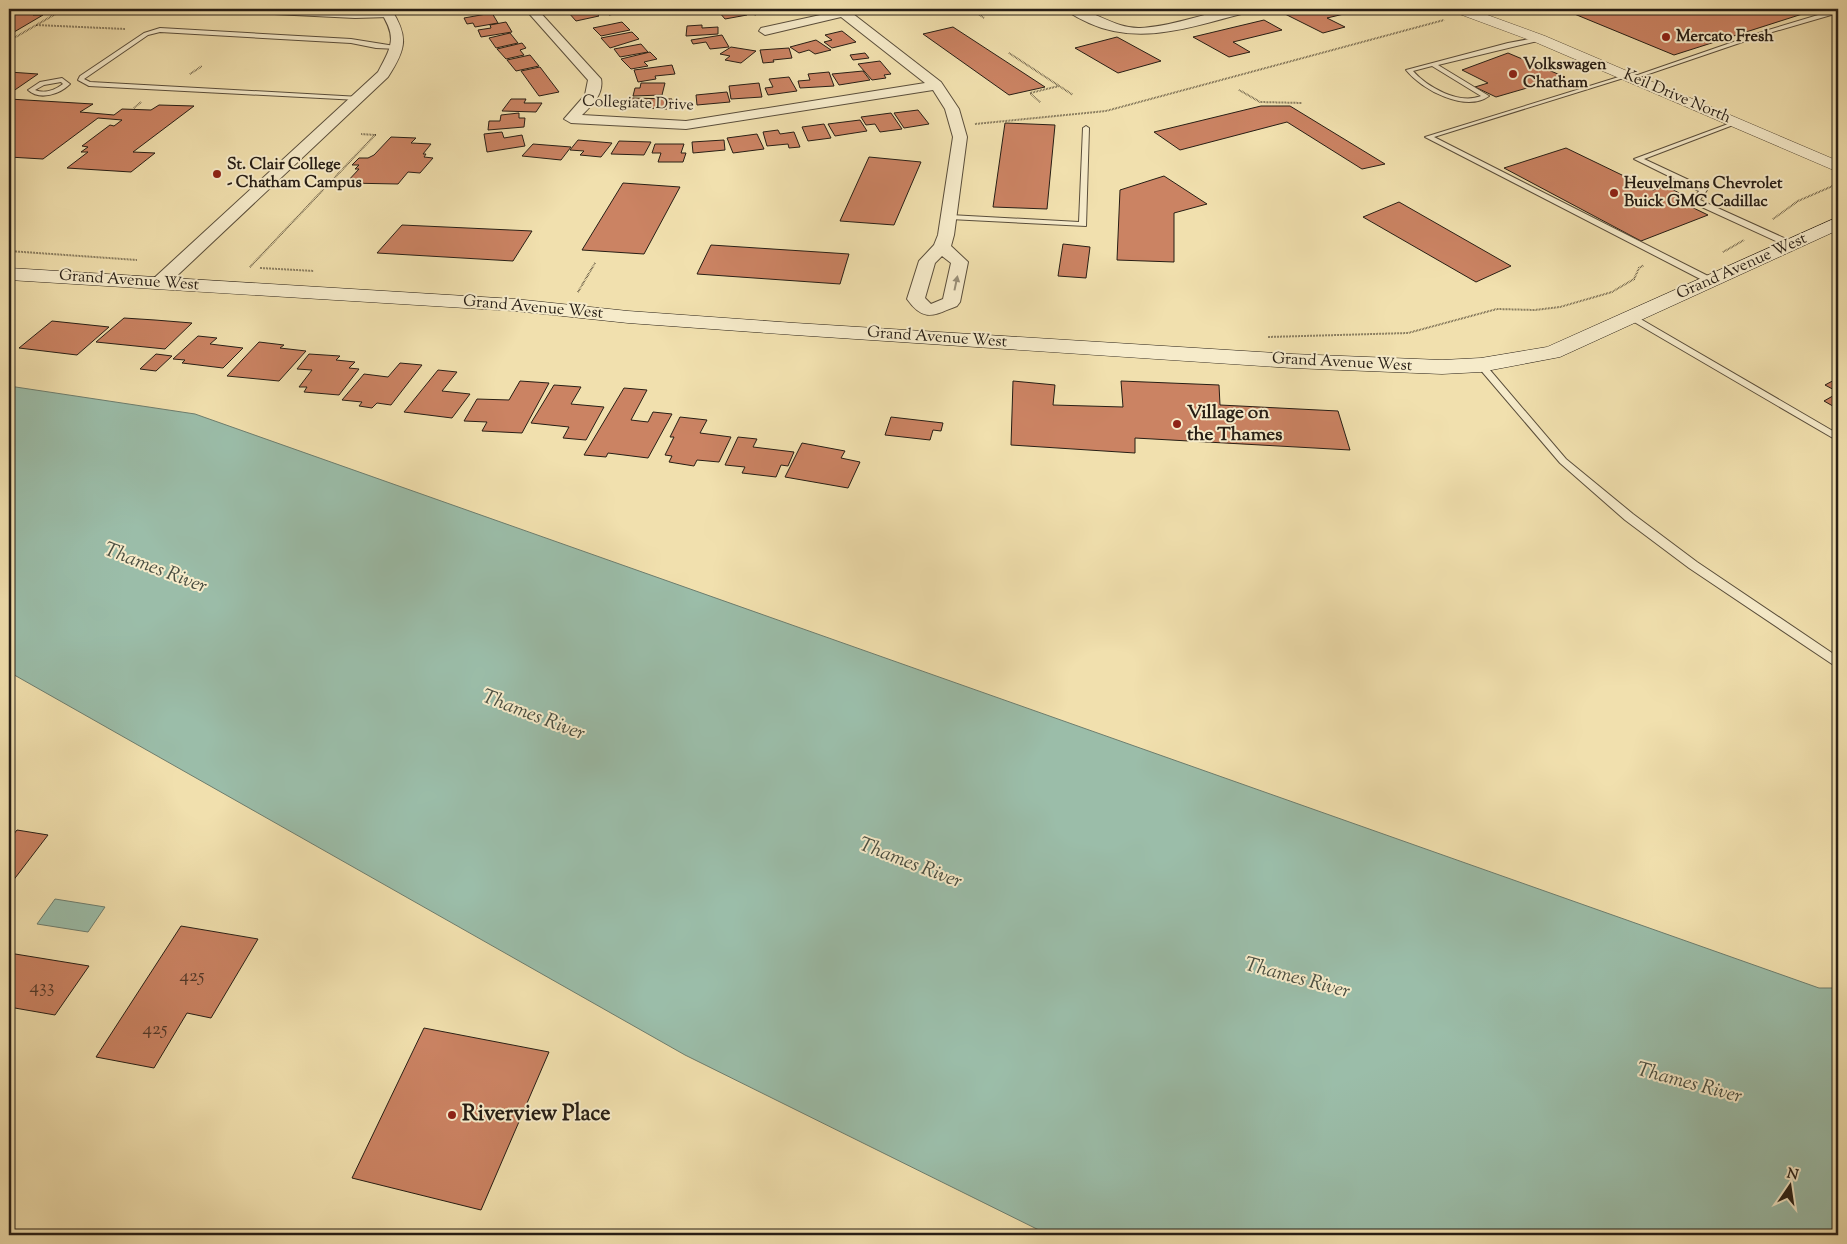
<svg xmlns="http://www.w3.org/2000/svg" width="1847" height="1244" font-family="'Sorts Mill Goudy',serif">
<style>
.water{fill:#9bbda9;stroke:#6d7d6e}
.building{fill:#cb8363;stroke:#271e15}
.lines{fill:none;stroke-linecap:round;stroke-linejoin:round}
.service-casing{stroke:#5a4e3b;stroke-width:2}
.minor-casing{stroke:#5a4e3b;stroke-width:2}
.tertiary-casing{stroke:#5a4e3b;stroke-width:1}
.secondary-casing{stroke:#271e15;stroke-width:1}
.path{stroke:#271e15;stroke-width:2;stroke-dasharray:0.5 1;stroke-linecap:butt}
.service{fill:#f6ebca;fill-rule:evenodd}
.minor{fill:#f6ebca;fill-rule:evenodd}
.tertiary{fill:#f6ebca;fill-rule:evenodd}
.secondary{fill:#f6ebca;fill-rule:evenodd}
.oneway{fill:#998f79}
.poi-dot{fill:#8f2418;stroke:#f6ebca;stroke-width:2}
.labels{text-anchor:middle;dominant-baseline:central;stroke-width:4;stroke-linejoin:round;paint-order:stroke}
.far-poi-label{font-size:16px;font-weight:bold;fill:#271e15;stroke:#f6ebca;text-anchor:start}
.far-street-label{font-size:16px;fill:#271e15;stroke:#f6ebca}
.poi-label{font-size:19px;font-weight:bold;fill:#271e15;stroke:#f6ebca;text-anchor:start}
.near-number-label{font-size:19px;fill:#503728}
.water-label{font-size:20px;font-style:italic;fill:#4a4e41;stroke:#f6ebca}
.near-poi-label{font-size:22px;font-weight:bold;fill:#271e15;stroke:#f6ebca;text-anchor:start}
</style>
<rect width="100%" height="100%" fill="#f1e0ae"/>
<filter id="stains"><feTurbulence type="fractalNoise" baseFrequency=".004" numOctaves="4"/><feColorMatrix values="0 0 0 0 .2 0 0 0 0 .09 0 0 0 0 .02 0 0 0 .5 -.17"/></filter>
<radialGradient id="worn" r=".72"><stop offset=".6" stop-color="#630" stop-opacity="0"/><stop offset="1" stop-color="#630" stop-opacity=".3"/></radialGradient>
<path class="water" d="M9,386L195,414L1819,988H1838V1235H1049L685,1055L9,672Z
M55,899L105,907L88,932L37,924Z"/>
<path class="building" d="M464,9H486L479,14L459,13Z
M584,9H591L599,16L576,21L568,12Z
M595,9H623L626,12L609,15L605,11L598,12Z
M729,9H741L747,15L725,19L719,12Z
M746,9H773L755,15Z
M1301,9H1365L1327,18L1345,27L1323,33L1283,13Z
M1585,9H1818L1674,55L1572,13Z
M25,10L39,11L33,15H43L9,35V12H21Z
M492,13L498,23L475,27L473,23L467,24L464,18Z
M1264,20L1282,30L1233,42L1250,52L1229,57L1193,37Z
M506,22L512,32L481,37L478,30L491,28L490,25Z
M622,22L630,30L601,36L593,28Z
M702,25V28L718,27V34L686,36L687,26Z
M953,27L1045,87L1009,95L923,34Z
M842,31L856,42L832,48L824,42L832,40L825,35Z
M632,32L639,39L610,48L601,38Z
M510,33L518,43L496,48L489,38Z
M722,35L729,47L710,49L706,42L693,44L691,40Z
M1117,37L1161,61L1118,73L1075,48Z
M816,40L831,50L815,54L809,50L799,53L790,47Z
M522,43L526,48L520,50L524,55L506,59L497,49Z
M641,44L648,52L620,57L614,49Z
M731,47L756,51L741,63L725,60L730,56L720,54Z
M789,48L792,58L773,60L774,62L763,63L760,50Z
M650,52L657,59L644,62L648,66L631,69L621,59Z
M865,53L869,58L853,60L850,55Z
M1508,53L1565,77L1496,97L1475,87L1488,83L1462,70Z
M530,55L539,66L516,71L507,60Z
M880,61L891,74L884,75L886,78L872,80L858,64Z
M672,65L675,74L655,76L656,79L638,82L634,70Z
M540,67L559,92L539,96L521,71Z
M863,71L870,80L839,85L832,74Z
M9,72L38,74L9,94Z
M829,72L834,86L800,88L798,81L810,80L808,74Z
M789,77L797,91L768,95L765,88L773,87L769,79Z
M641,83H665L662,95L633,96L635,88H640Z
M759,83L762,97L731,99L729,86Z
M727,92L730,102L697,105L696,95Z
M632,98L672,99L667,109L626,107Z
M9,99L93,104L80,112L114,115L122,109L151,110L159,105L194,106L133,152L155,153L131,172L67,168L88,152H81L88,147L82,146L110,125L114,126L122,120L98,118L43,159L9,157Z
M511,99H526L524,103H542L536,112L502,111Z
M1261,106H1290L1385,164L1362,169L1287,122L1180,150L1154,132Z
M918,110L929,124L904,128L894,113Z
M519,113V118H525L524,127L488,130L489,121H500L501,115Z
M891,113L902,129L880,132L875,124L866,125L861,117Z
M860,120L867,131L835,136L828,124Z
M1005,123L1055,125L1047,209L993,207Z
M824,124L831,138L808,141L802,127Z
M778,130L780,134L794,132L800,147L789,148L788,144L767,146L763,132Z
M502,132L504,138L522,135L525,146L487,152L484,134Z
M757,134L764,149L733,153L727,138Z
M391,137L416,138L411,143L431,144L423,154H426L424,157L433,158L420,173L408,172L398,184L346,183L359,169H355L359,165H352L359,158H368L374,155Z
M578,140L612,143L601,157L580,155L584,151L570,150Z
M724,140L725,150L693,153L692,142Z
M619,141L651,142L644,155L611,154Z
M533,144L571,147L561,160L522,156Z
M655,144H684L681,153H686L683,162H658L661,153H652Z
M1566,148L1653,190L1666,186L1683,195L1677,200L1708,215L1641,241L1504,168Z
M869,157L921,162L894,225L840,221Z
M1164,176L1207,204L1174,213V262L1117,260L1120,190Z
M623,183L680,187L644,254L582,250Z
M1399,202L1511,266L1476,282L1363,217Z
M402,225L532,231L513,261L377,253Z
M1063,244L1090,247L1086,278L1058,276Z
M711,245L849,254L840,284L697,274Z
M124,318L155,320L192,323L165,349L96,342Z
M52,321L109,327L77,355L19,348Z
M198,336L217,338L210,344L243,348L223,368L182,363L185,360L173,359Z
M259,342L284,345L280,348L306,351L279,381L227,376Z
M156,354L172,356L156,371L140,369Z
M309,354L340,356L336,360L355,362L349,368L359,369L339,395L304,392L307,387H299L312,370L297,369Z
M400,363L422,365L391,405L377,403L372,408L359,406L362,402L342,400L364,374L388,377Z
M438,370L457,372L442,391L470,394L452,418L404,412Z
M1838,378V392L1825,385Z
M520,381L549,383L522,433L482,431L487,422L464,421L477,399L509,400Z
M1013,381L1055,385L1053,405L1123,407L1121,381L1219,385L1220,405L1338,411L1350,450L1135,438V453L1011,445Z
M554,385L581,387L571,404L604,407L586,440L563,438L569,427L531,423Z
M624,388L647,390L631,420L648,422L653,412L672,414L648,458L608,453L606,457L584,455Z
M1838,393V409L1824,401Z
M680,417L707,420L700,433L731,437L719,462L697,460L694,466L669,462L672,456L665,455L674,437H670Z
M891,417L943,423L941,431L933,430L930,440L885,435Z
M738,437L757,439L753,447L794,452L788,466L781,465L776,477L742,473L745,467L725,465Z
M802,443L845,451L841,458L860,462L848,488L785,477Z
M17,830L48,835L9,886V840Z
M181,926L258,939L211,1018L187,1013L154,1068L96,1057Z
M9,953L89,966L55,1015L9,1007Z
M424,1028L549,1052L481,1210L352,1178Z
M817,1230L839,1235H815Z"/>
<g class="lines">
<g class="service-casing">
<path id="service" d="M211,9C270,5 330,15 389,13L392,15L389,17L355,18L214,11Z
M1838,9V13L1769,33L1634,79L1629,78L1765,31Z
M160,28L351,39L401,47L398,49L376,48L351,43L160,32L148,35L84,79L90,82L360,97L361,98L358,100L89,86L78,80L80,76L144,33Z
M1540,37L1542,38V40L1438,65L1489,96C1466,113 1422,90 1406,70L1508,43ZM1432,66L1481,96C1459,105 1427,87 1413,71Z
M1625,75L1630,76L1434,137L1714,279V283H1708L1425,137Z
M62,78L70,84C60,94 40,101 28,90L40,82ZM61,82L63,84C55,90 45,94 35,90L44,85Z
M1736,121L1741,122L1644,159L1706,188L1707,190L1700,200L1795,243V247H1789L1693,203L1692,201L1699,191L1634,159Z
M1086,126L1089,128L1086,226L950,219L946,217L950,215L1079,222L1083,128Z
M1632,314L1838,434V441L1629,319V315Z
M1481,362L1484,363L1566,459L1633,514L1697,562L1838,657V668L1689,568L1625,520L1560,463L1478,367V363Z"/>
</g>
<g class="minor-casing">
<path id="minor" d="M379,9H391C409,37 406,49 388,77L165,287H153L150,283L153,279L378,72C393,44 397,37 379,9Z
M525,9H537L601,79C604,94 592,105 582,115L686,121L925,83L841,17L765,35L759,31L761,28L834,12L832,9L848,10L941,82L959,109L967,137L954,235L951,246L968,262L960,302L957,306C934,315 924,323 907,299L919,261L934,245L938,235L953,137L945,109L933,90L686,129L571,123L564,119L585,95L588,80ZM942,256L951,263L943,299L931,304L925,298L935,263Z
M1066,9C1092,7 1113,29 1140,28C1178,27 1214,7 1251,9L1249,12C1196,25 1142,47 1089,23C1081,19 1071,15 1066,9Z"/>
</g>
<g class="tertiary-casing">
<path id="tertiary" d="M1452,9H1471L1545,36L1838,161V172L1535,42L1454,12Z"/>
</g>
<g class="secondary-casing">
<path id="secondary" d="M1838,217V230L1560,357L1481,372L1442,374L1292,368L795,335L628,323L515,311L9,280V268L515,299L628,311L795,323L1292,354L1442,360L1481,358L1547,347Z"/>
</g>
<path class="path" d="M981,9L973,10L984,18
M1142,13L1158,9
M166,14L174,9
M36,25L125,29
M9,41L64,9
M1009,53L1073,95
M190,74L202,66
M1239,90L1260,102L1302,103
M1040,102L1030,93L1059,86
M134,108L141,102
M975,124L1106,111L1444,20
M1773,219L1798,201L1835,185
M9,251L137,260
M1723,252L1744,240
M250,267L375,135L361,134
M260,268L314,271
M578,292L595,263
M1268,337L1408,333L1497,309L1535,310L1560,307L1612,292L1634,279L1639,268L1644,265"/>
<use href="#service" class="service"/>
<use href="#minor" class="minor"/>
<use href="#tertiary" class="tertiary"/>
<use href="#secondary" class="secondary"/>
</g>
<defs><path id="oneway-solid" d="M-6-.8H1V-3.2L6.5 0L1 3.2V.8H-6Z" transform="scale(1.25)"/></defs>
<use class="oneway" href="#oneway-solid" transform="translate(956 283) rotate(-78)"/>
<g class="poi-dot">
<circle cx="1666" cy="37" r="5"/>
<circle cx="1513" cy="74" r="5"/>
<circle cx="217" cy="174" r="5"/>
<circle cx="1614" cy="193" r="5"/>
<circle cx="1177" cy="424" r="5"/>
<circle cx="452" cy="1115" r="5"/>
</g>
<g class="labels">
<g class="far-poi-label">
<text x="1676" y="37">Mercato Fresh</text>
<text x="1523" y="65">Volkswagen<tspan x="1523" dy="18">Chatham</tspan></text>
<text x="227" y="165">St. Clair College<tspan x="227" dy="18">- Chatham Campus</tspan></text>
<text x="1624" y="184">Heuvelmans Chevrolet<tspan x="1624" dy="18">Buick GMC Cadillac</tspan></text>
</g>
<g class="far-street-label">
<text transform="translate(1677 97) rotate(23)">Keil Drive North</text>
<text transform="translate(638 104) rotate(2)">Collegiate Drive</text>
<text transform="translate(1742 267) rotate(-24)">Grand Avenue West</text>
<text transform="translate(129 281) rotate(4)">Grand Avenue West</text>
<text transform="translate(533 308) rotate(5)">Grand Avenue West</text>
<text transform="translate(937 338) rotate(4)">Grand Avenue West</text>
<text transform="translate(1342 363) rotate(3)">Grand Avenue West</text>
</g>
<g class="poi-label">
<text x="1187" y="413">Village on<tspan x="1187" dy="22">the Thames</tspan></text>
</g>
<g class="near-number-label">
<text x="192" y="976">425</text>
<text x="42" y="987">433</text>
<text x="155" y="1029">425</text>
</g>
<g class="water-label">
<text transform="translate(155 569) rotate(21)">Thames River</text>
<text transform="translate(533 716) rotate(21)">Thames River</text>
<text transform="translate(910 864) rotate(21)">Thames River</text>
<text transform="translate(1297 979) rotate(15)">Thames River</text>
<text transform="translate(1689 1084) rotate(15)">Thames River</text>
</g>
<g class="near-poi-label">
<text x="462" y="1115">Riverview Place</text>
</g>
</g>
<rect width="1847" height="1244" fill="none" stroke="#f1e0ae" stroke-width="30"/>
<rect x="10" y="10" width="1827" height="1224" fill="none" stroke="#271e15" stroke-width="2.5"/>
<rect x="15" y="15" width="1817" height="1214" fill="none" stroke="#271e15"/>
<g transform="translate(1790 1186) rotate(13)" stroke="#f6ebca" stroke-width="4" paint-order="stroke">
<path d="M0-4L9 19L0 12L-9 19Z" fill="#271e15"/>
<text y="-8" font-size="14" font-weight="bold" text-anchor="middle" fill="#271e15">N</text>
</g>
<rect width="100%" height="100%" filter="url(#stains)"/>
<rect width="100%" height="100%" fill="url(#worn)"/>
</svg>
